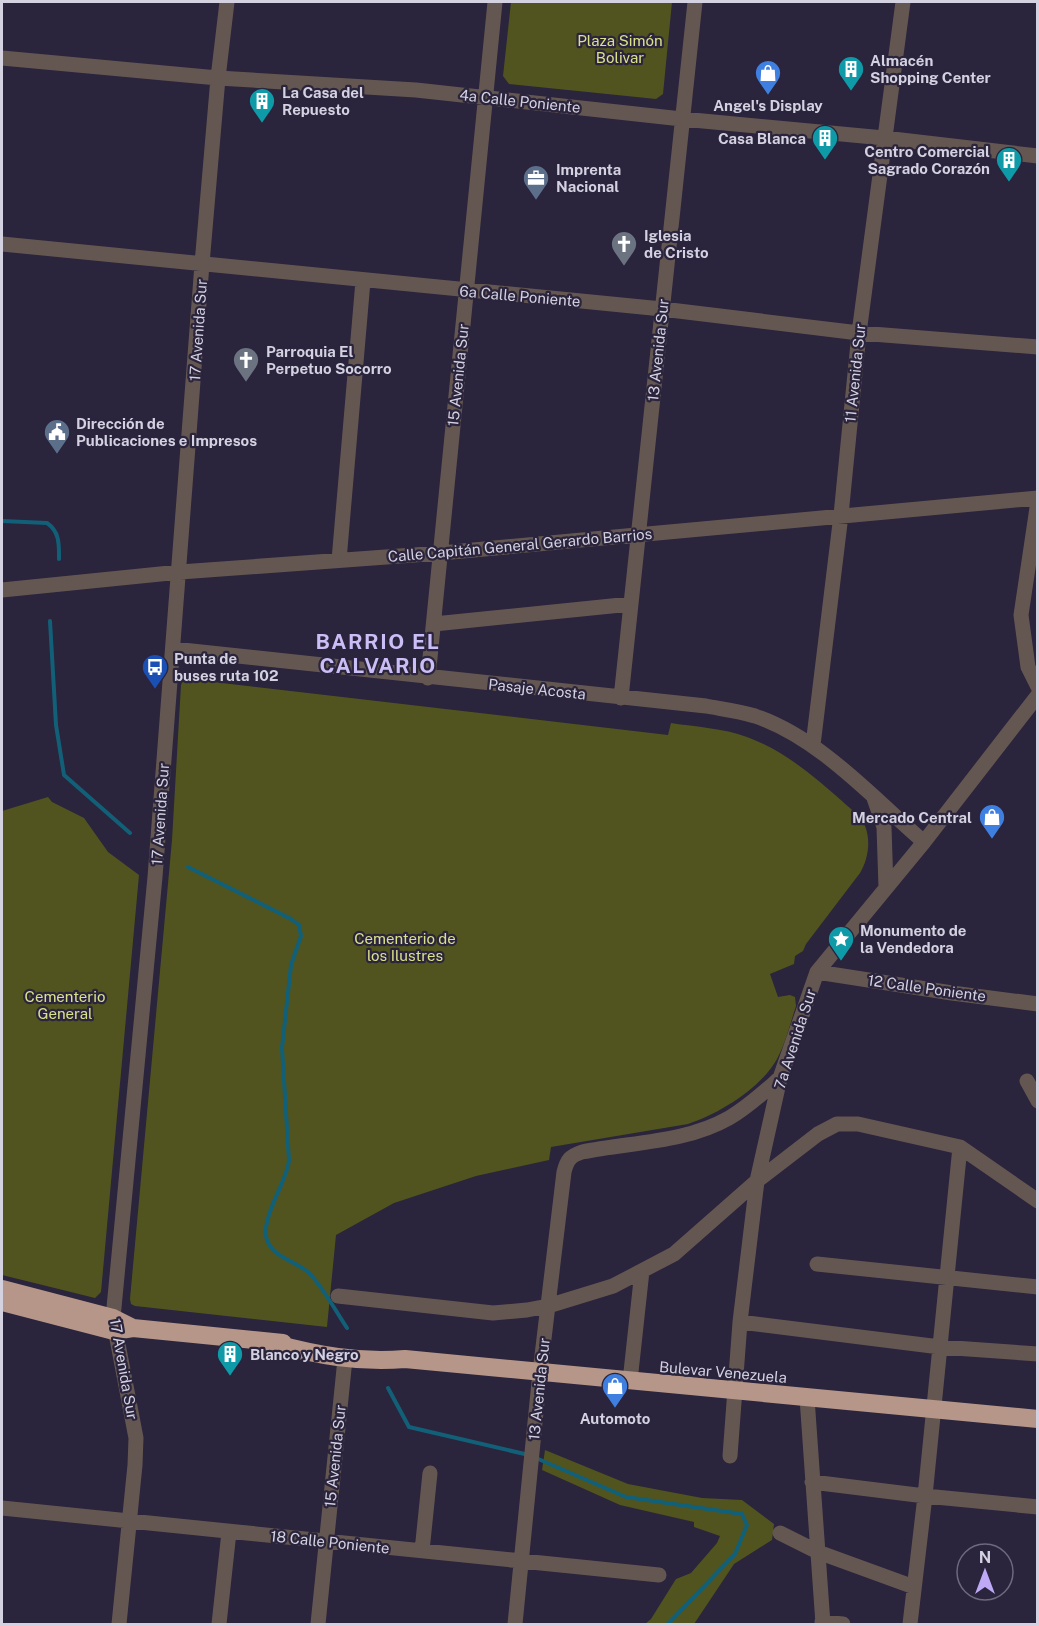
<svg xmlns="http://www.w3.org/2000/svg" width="1039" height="1626" font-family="'Public Sans',sans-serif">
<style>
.green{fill:#51541f}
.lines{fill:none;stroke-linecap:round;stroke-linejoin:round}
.stream{stroke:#126078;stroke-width:4}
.minor{stroke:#645751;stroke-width:15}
.highway{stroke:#b69688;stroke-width:18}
.labels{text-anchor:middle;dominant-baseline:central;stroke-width:4.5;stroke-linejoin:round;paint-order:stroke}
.park-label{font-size:15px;fill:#dbe18a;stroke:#2a243c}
.poi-label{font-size:15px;font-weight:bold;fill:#d4d1e1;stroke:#2a243c;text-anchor:start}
.street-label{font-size:15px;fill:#d4d1e1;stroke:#2a243c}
.district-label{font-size:21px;font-weight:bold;letter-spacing:1.5px;fill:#cbbdf6;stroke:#2a243c}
</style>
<rect width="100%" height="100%" fill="#2a243c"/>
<path class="green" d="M511,2H672L663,94L656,99L509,84L503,76Z
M188,679L668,735L671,723C696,727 723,728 747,737C783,750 814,776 842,801C848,807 857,813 862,820C872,836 869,858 860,873L806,944L803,951L795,956L794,964L770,974L778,997L790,995L795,997L796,1006C790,1024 786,1042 777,1059C761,1088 719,1114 688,1124L551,1147L549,1160L476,1176L394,1203L336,1235L327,1327L135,1306L131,1304L130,1299L172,840L181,685L183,680Z
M48,797L52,802L84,818L108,852L139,875L101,1292L95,1298L2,1275V811Z
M545,1450L628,1484L702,1498L742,1500L774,1524L772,1540L734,1564L694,1624H645L651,1619L676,1579L691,1573L717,1543L720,1536L694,1527V1522L620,1505L542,1470Z"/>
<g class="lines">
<path class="stream" d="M2,521L47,523C60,532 59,545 59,559
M50,621L56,725L64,775L130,833
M188,867L291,919L299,925L301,936L291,965L282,1048L289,1161C285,1184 269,1204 266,1227C262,1257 296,1259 310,1274C324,1289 335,1310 347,1328
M388,1388L409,1427L529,1455
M536,1458L626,1497L742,1514L747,1525L735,1554L668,1624"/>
<path class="minor" d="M2,58L218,78L416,90L682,119L884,138L1038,156
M2,244L662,309L859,333L1038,347
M1038,501L1021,615L1028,667L1038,687
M339,560L363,281
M2,590L180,572L441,553L1038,498
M434,624L631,604
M173,649L706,706C722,709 739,711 755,716C820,738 873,798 924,842
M428,678L495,2
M621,698L695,2
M813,745L841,515L859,333L903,2
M874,798L884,827L886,888
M817,972L952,993L1038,1004
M1027,1081L1038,1101
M817,1264L1038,1287
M338,1296L493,1313L527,1310L548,1306L613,1286L674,1254L757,1181L818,1134L837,1124H858L960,1147L1038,1201
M740,1322L940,1347L1038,1354
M630,1381L642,1271
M807,1398L823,1624
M730,1456L740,1322L757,1181L780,1078L817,972L924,842L1038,695
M812,1482L925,1496L1038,1507
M2,1508L659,1575
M780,1533L818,1552L914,1587
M422,1551L430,1473
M822,1622L843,1624
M119,1624L135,1465L136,1438L113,1318L155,877L202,264L218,78L227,2
M219,1624L229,1532
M318,1624L345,1359
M515,1624L540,1372L564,1172C567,1160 570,1156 582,1152C631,1142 685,1143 729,1118C748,1107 764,1092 780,1078
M910,1624L925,1496L960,1147"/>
<path class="highway" d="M2,1289L113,1318L133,1328
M2,1302L114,1331L133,1328L283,1343
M272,1343C316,1355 359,1363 405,1359L1038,1419"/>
</g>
<defs>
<g id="building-pin" transform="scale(1.35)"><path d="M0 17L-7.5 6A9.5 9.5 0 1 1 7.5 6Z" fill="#0f9aa8" stroke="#2a243c"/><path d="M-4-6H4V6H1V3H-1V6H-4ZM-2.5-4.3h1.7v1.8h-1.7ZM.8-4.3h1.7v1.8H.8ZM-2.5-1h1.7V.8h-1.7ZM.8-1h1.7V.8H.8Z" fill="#fff"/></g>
<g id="shop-pin" transform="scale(1.35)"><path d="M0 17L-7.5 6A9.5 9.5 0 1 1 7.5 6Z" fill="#3f7fe0" stroke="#2a243c"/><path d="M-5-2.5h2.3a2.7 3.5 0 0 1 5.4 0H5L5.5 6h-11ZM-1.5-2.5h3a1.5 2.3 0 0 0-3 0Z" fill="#fff"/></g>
<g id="office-pin" transform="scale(1.35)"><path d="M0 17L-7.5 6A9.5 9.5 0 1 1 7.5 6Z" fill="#5c6f8a" stroke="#2a243c"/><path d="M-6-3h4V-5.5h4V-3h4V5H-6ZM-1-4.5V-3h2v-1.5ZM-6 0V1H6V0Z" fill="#fff"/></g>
<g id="church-pin" transform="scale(1.35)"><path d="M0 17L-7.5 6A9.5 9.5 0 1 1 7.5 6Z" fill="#6b7280" stroke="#2a243c"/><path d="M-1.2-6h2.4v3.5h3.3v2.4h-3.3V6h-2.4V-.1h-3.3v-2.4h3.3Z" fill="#fff"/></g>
<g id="civic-pin" transform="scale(1.35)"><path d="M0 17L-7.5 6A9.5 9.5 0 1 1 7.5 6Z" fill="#5c6f8a" stroke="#2a243c"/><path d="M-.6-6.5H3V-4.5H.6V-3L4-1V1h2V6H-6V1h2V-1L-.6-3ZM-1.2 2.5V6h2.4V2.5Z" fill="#fff"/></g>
<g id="bus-pin" transform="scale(1.35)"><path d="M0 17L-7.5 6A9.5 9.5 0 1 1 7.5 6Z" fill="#1a4fb4" stroke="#2a243c"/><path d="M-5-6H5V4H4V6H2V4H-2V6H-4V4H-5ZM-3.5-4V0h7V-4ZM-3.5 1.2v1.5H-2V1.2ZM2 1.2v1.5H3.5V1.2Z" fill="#fff"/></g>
<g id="sight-pin" transform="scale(1.35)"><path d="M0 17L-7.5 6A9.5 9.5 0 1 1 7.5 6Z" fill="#0f9aa8" stroke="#2a243c"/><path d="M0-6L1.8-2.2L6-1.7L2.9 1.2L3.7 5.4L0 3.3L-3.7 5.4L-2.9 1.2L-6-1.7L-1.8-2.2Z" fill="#fff"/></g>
</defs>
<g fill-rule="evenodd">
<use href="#building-pin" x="851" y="69"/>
<use href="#shop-pin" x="768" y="73"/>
<use href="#building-pin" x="262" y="101"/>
<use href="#building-pin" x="825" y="138"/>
<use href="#building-pin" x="1009" y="160"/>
<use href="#office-pin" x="536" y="178"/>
<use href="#church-pin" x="624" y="244"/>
<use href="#church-pin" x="246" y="360"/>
<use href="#civic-pin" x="57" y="432"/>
<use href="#bus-pin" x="155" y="667"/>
<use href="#shop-pin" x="992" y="817"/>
<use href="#sight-pin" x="841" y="939"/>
<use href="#building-pin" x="230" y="1354"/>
<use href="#shop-pin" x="615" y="1386"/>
</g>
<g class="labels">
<g class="park-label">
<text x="620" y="40">Plaza Simón<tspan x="620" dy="17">Bolivar</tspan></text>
<text x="405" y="938">Cementerio de<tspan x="405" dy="17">los Ilustres</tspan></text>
<text x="65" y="996">Cementerio<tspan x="65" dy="17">General</tspan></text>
</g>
<g class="poi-label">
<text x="870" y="60">Almacén<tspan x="870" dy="17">Shopping Center</tspan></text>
<text x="282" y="92">La Casa del<tspan x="282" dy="17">Repuesto</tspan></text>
<text x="768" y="105" text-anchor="middle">Angel's Display</text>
<text x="806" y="138" text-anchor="end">Casa Blanca</text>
<text x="990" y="151" text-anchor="end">Centro Comercial<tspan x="990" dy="17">Sagrado Corazón</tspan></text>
<text x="556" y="169">Imprenta<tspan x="556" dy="17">Nacional</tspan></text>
<text x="644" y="235">Iglesia<tspan x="644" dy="17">de Cristo</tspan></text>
<text x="266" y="351">Parroquia El<tspan x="266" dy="17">Perpetuo Socorro</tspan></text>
<text x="76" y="423">Dirección de<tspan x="76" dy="17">Publicaciones e Impresos</tspan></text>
<text x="174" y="658">Punta de<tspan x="174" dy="17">buses ruta 102</tspan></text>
<text x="972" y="817" text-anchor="end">Mercado Central</text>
<text x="860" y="930">Monumento de<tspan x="860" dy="17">la Vendedora</tspan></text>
<text x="250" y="1354">Blanco y Negro</text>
<text x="615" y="1418" text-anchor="middle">Automoto</text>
</g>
<g class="street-label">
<text transform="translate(520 101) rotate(6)">4a Calle Poniente</text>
<text transform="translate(520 296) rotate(5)">6a Calle Poniente</text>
<text transform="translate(198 330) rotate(-86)">17 Avenida Sur</text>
<text transform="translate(658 350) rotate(-84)">13 Avenida Sur</text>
<text transform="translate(855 373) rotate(-84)">11 Avenida Sur</text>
<text transform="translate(458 375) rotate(-84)">15 Avenida Sur</text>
<text transform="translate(520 545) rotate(-5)">Calle Capitán General Gerardo Barrios</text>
<text transform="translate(537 689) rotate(6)">Pasaje Acosta</text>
<text transform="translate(160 814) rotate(-86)">17 Avenida Sur</text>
<text transform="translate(927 988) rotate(8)">12 Calle Poniente</text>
<text transform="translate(795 1039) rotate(-72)">7a Avenida Sur</text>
<text transform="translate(124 1369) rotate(80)">17 Avenida Sur</text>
<text transform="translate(723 1372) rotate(5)">Bulevar Venezuela</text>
<text transform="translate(539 1389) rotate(-84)">13 Avenida Sur</text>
<text transform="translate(335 1456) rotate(-84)">15 Avenida Sur</text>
<text transform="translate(330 1542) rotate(6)">18 Calle Poniente</text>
</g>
<g class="district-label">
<text x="378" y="641">BARRIO EL<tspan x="378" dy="24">CALVARIO</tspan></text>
</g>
</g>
<rect width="1039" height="1626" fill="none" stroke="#d4d1e1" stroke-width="6"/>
<g transform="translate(985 1572)"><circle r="28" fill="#2a243c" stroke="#6e697e" stroke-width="1.5"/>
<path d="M0-4.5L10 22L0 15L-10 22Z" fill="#bda9f5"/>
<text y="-9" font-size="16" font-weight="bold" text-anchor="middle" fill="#d4d1e1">N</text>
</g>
</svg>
